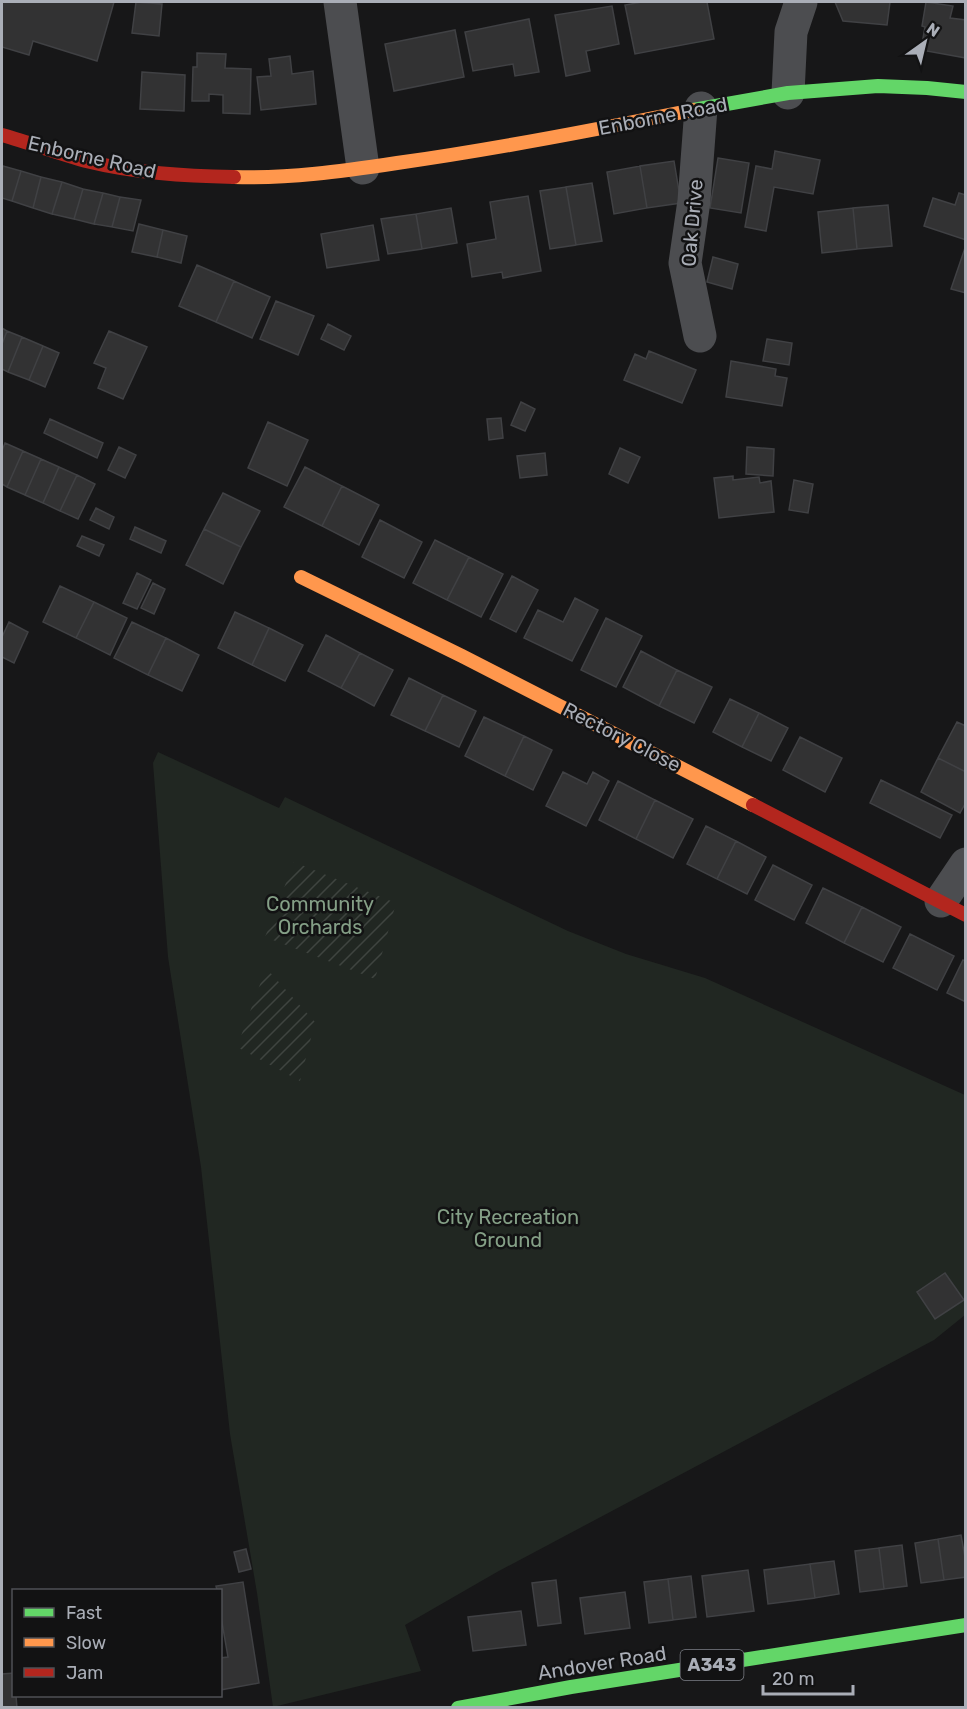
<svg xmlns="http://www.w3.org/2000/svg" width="967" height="1709" font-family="Rubik,sans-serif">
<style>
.park{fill:#212722}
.garden{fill:url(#garden-furrows)}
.building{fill:#323233;stroke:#404144;stroke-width:1.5}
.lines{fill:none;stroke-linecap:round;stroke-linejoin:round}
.street{stroke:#4c4d50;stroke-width:33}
.fast{stroke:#63d668;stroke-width:14}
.slow{stroke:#ff974d;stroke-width:14}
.jam{stroke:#b3261e;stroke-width:14}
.labels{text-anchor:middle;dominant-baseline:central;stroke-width:5;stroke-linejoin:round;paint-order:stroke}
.shield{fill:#121213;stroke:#7c7f86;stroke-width:1.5}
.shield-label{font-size:18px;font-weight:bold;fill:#aaaeb7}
.street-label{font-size:20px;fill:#aaaeb7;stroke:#121213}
.park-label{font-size:20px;fill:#849f86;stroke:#121213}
</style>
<defs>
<pattern id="garden-furrows" width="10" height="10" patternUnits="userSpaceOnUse" patternTransform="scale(1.5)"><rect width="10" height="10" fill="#212722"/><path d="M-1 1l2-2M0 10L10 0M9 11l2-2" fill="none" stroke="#3f4440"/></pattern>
</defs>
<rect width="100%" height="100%" fill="#171718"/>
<path class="park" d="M158,752L279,808L285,797L568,931L626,954L705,978L965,1095V1315L934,1340L497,1572L405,1625L421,1671L273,1707L257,1593L230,1434L201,1167L168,957L153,763Z"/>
<path class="garden" d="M294,862L396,903L375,979L265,937Z
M266,968L315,1022L300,1081L237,1047Z"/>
<path class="building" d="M2,2H114L97,61L33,41L29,55L2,47Z
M136,2L162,4L159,36L132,33Z
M642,2H707L714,39L635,54L625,5Z
M835,2H890L887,25L843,21Z
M926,2L953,6L950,18L966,20V58L921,50L925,27L922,26Z
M612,6L619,44L586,51L590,71L566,76L555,15Z
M529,19L539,72L515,76L513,64L473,71L465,32Z
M455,30L464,77L394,91L385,44Z
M197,53L226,54L225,68L251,69L250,114L223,113V95L209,94V101H192L193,67H197Z
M290,56L292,74L313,71L316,104L261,110L257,77L271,76L269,59Z
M142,72L185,75L184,111L140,109Z
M775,151L820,160L813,194L774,187L766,231L745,227L756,166L772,169Z
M718,158L749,163L741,213L710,208Z
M674,161L681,203L647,208L640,166Z
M3,166L21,171L12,201L2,198V172Z
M640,166L647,208L614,214L607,172Z
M21,171L41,177L33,208L12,201Z
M41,177L62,182L52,214L33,208Z
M62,182L83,189L74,219L52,214Z
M592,183L602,241L576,245L566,187Z
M566,187L576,245L550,249L540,191Z
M83,189L103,193L94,224L74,219Z
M103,193L120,197L112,227L94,224Z
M959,193L966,195V240L924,226L933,198L955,205Z
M528,196L541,271L503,278L502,272L472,277L467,244L496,239L490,202Z
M120,197L141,200L133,231L112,227Z
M888,205L892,246L857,249L853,208Z
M451,208L457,243L422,249L416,214Z
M853,208L857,249L822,253L818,212Z
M416,214L422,249L388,254L381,219Z
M139,224L163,230L157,257L132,252Z
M373,225L379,260L327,268L321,234Z
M163,230L187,236L181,263L157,257Z
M966,245V293L951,289Z
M713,257L738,264L732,289L707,282Z
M197,265L234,281L216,322L179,306Z
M234,281L270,297L252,338L216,322Z
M276,301L314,316L298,355L260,339Z
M328,324L351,336L344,350L321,339Z
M2,328L7,331L2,344Z
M7,331L22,337L8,372L2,369V344Z
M109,331L147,347L123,399L98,388L106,368L94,363Z
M22,337L43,346L29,380L8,372Z
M767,339L792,343L789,365L763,361Z
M43,346L59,353L45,387L29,380Z
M649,351L696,370L682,403L624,380L635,354L646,359Z
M731,361L776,369L775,376L787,378L782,406L726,397Z
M521,402L535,409L525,431L511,425Z
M501,418L503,438L489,440L487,419Z
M50,419L103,443L97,458L44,433Z
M268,422L308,440L287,486L248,468Z
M5,443L23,451L7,487L2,484V451Z
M119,447L136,455L125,478L108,470Z
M747,447L774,449L773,476L746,474Z
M620,448L640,457L628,483L609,474Z
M23,451L41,459L25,495L7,487Z
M545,453L547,475L520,478L517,456Z
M41,459L59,467L43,503L25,495Z
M59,467L77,475L60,511L43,503Z
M305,467L342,486L322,526L284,507Z
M77,475L95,484L78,519L60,511Z
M733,476V480L759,477L760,483L771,481L774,512L719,518L714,478Z
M794,480L813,484L808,513L789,510Z
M342,486L379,505L359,545L322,526Z
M223,493L260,511L241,547L204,529Z
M96,508L114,517L109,529L90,520Z
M380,520L422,542L404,578L362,557Z
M135,527L166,541L161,553L130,539Z
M204,529L241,547L223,584L186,565Z
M82,536L104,545L99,556L77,546Z
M435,540L469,557L447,600L413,583Z
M469,557L503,574L481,617L447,600Z
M137,573L151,580L137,609L123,603Z
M512,576L538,590L516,632L490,619Z
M153,583L165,589L154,614L141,608Z
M60,586L94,602L76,638L43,622Z
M575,598L598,610L572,661L524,638L538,610L563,622Z
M94,602L127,618L110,655L76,638Z
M235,612L269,628L252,665L218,648Z
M606,618L642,636L616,687L581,670Z
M9,622L28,632L14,663L2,657V637Z
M132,622L166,638L148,675L114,658Z
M269,628L303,645L285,681L252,665Z
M326,635L360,653L341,688L308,671Z
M166,638L199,655L182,691L148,675Z
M641,651L677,670L659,706L623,687Z
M360,653L393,670L374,706L341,688Z
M677,670L712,687L694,723L659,706Z
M409,678L443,695L425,731L391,715Z
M443,695L476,711L459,747L425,731Z
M730,699L759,713L742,747L713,732Z
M759,713L788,728L771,761L742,747Z
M484,717L524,736L505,776L465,756Z
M957,722L966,726V772L938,758Z
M524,736L552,750L533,790L505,776Z
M800,737L842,758L825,792L783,770Z
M938,758L966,772V802L960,813L921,792Z
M563,772L587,784L593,772L609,781L586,826L546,806Z
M881,780L952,815L940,838L870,803Z
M618,781L655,800L636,839L599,820Z
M655,800L693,819L673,858L636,839Z
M706,826L736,841L717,879L687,864Z
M736,841L766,857L747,894L717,879Z
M773,865L812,885L794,920L755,900Z
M823,888L862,907L844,943L806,923Z
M862,907L901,927L883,962L844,943Z
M910,934L954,956L937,990L893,968Z
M963,960L966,961V1002L947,993Z
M945,1273L964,1300L935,1319L917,1292Z
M961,1535L966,1563V1577L944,1580L938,1539Z
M938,1539L944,1580L921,1583L915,1543Z
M902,1545L907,1586L884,1589L879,1548Z
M879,1548L884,1589L860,1592L855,1551Z
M246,1549L251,1569L239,1572L234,1552Z
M834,1561L839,1594L815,1598L810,1564Z
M810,1564L815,1598L768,1604L764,1570Z
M748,1570L754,1611L707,1617L702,1576Z
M691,1576L696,1617L673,1620L668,1579Z
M668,1579L673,1620L649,1623L644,1582Z
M556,1580L561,1623L538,1626L532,1583Z
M243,1582L259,1683L220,1690V1658L228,1657L220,1611V1590H217L216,1586Z
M625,1592L630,1628L585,1634L580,1598Z
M521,1611L526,1645L473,1651L468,1617Z
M14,1673V1696H16L17,1708H2V1674Z"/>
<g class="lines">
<path class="street" d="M340,2L363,168
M788,93L791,32L801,2
M700,336L685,263L694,201L701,108
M941,901L966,864"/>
<path class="fast" d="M693,110L788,93L878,86L927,88L966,92
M458,1708L571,1687L966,1625"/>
<path class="slow" d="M234,177C288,179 343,171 397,163C497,149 595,130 693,110
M301,577L462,656L753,805"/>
<path class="jam" d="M2,135C30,143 58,153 86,161C135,173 184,176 234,177
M753,805L966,915"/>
</g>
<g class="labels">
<rect class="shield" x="680.5" y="1650" width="63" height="30" rx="4.5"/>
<g class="shield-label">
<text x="712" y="1665">A343</text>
</g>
<g class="street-label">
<text transform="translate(663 116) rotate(-11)">Enborne Road</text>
<text transform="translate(92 157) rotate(13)">Enborne Road</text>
<text transform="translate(692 223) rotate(-85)">Oak Drive</text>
<text transform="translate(622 737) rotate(27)">Rectory Close</text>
<text transform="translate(602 1663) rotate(-9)">Andover Road</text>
</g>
<g class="park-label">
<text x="320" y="904">Community<tspan x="320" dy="23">Orchards</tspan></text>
<text x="508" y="1217">City Recreation<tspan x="508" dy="23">Ground</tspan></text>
</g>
</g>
<rect width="967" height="1709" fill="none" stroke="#aaaeb7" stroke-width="6"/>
<rect x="12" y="1589" width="210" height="108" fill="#121213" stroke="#4f5055" stroke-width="1.5"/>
<rect x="24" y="1608" width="30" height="9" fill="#63d668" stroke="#4f5055" stroke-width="1.5"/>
<text x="66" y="1619" font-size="18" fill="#aaaeb7">Fast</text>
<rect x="24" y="1638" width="30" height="9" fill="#ff974d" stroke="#4f5055" stroke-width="1.5"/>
<text x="66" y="1649" font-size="18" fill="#aaaeb7">Slow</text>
<rect x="24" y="1668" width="30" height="9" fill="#b3261e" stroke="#4f5055" stroke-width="1.5"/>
<text x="66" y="1679" font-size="18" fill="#aaaeb7">Jam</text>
<g transform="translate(925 42) rotate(34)" stroke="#121213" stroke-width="4.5" paint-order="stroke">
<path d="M0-4.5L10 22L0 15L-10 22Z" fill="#aaaeb7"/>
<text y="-9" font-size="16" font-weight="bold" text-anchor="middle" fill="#aaaeb7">N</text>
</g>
<path d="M763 1685v9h90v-9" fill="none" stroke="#aaaeb7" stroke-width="3"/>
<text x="772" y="1685" font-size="18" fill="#aaaeb7" stroke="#121213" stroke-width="4.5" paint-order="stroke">20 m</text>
</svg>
